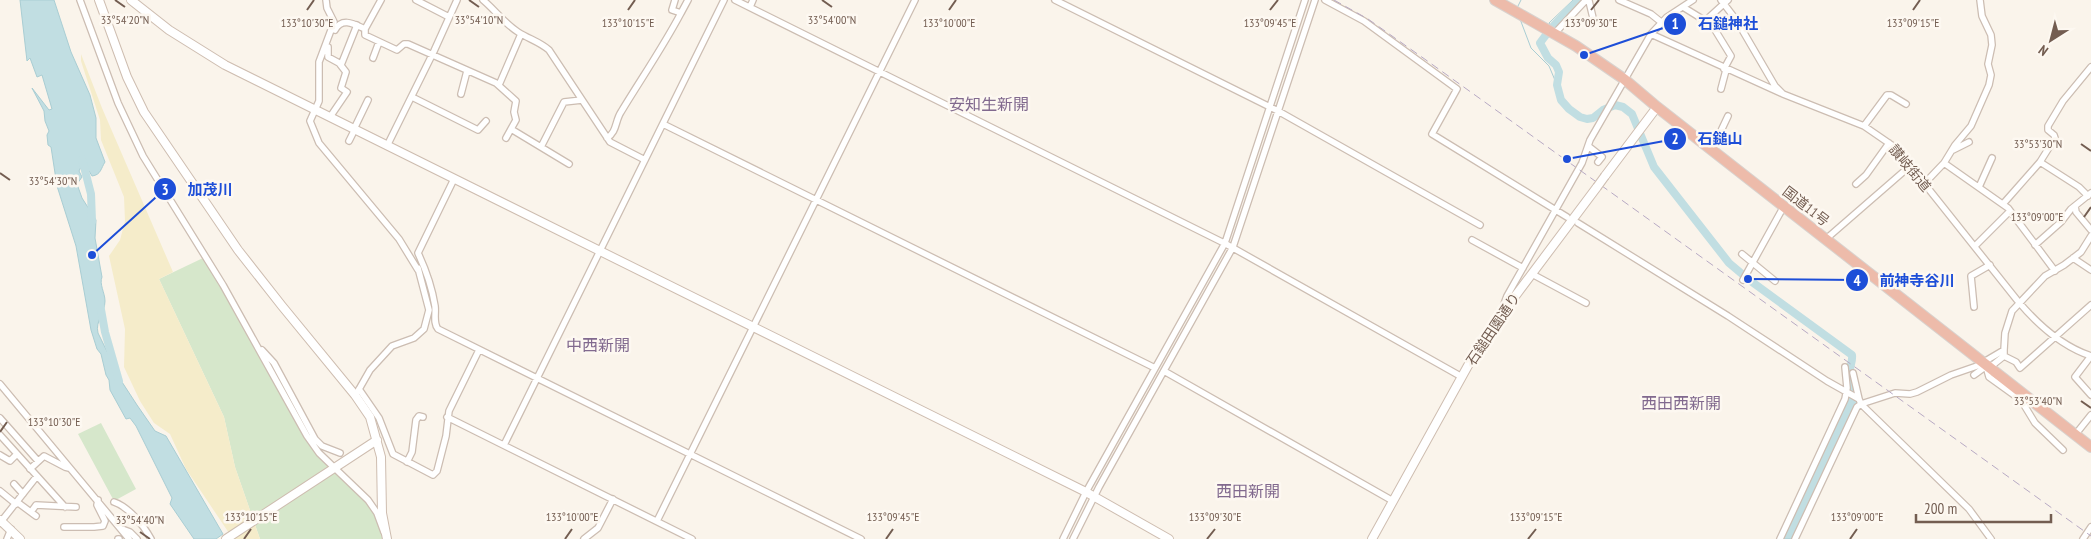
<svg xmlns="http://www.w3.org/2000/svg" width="2091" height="539" font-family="'PT Sans Narrow','Noto Sans JP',sans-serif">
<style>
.green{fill:#d6e7cb}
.sand{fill:#f5ecca}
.water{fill:#c1dee2;stroke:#a9cdd3}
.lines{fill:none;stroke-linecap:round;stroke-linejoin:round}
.stream{stroke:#a9cdd3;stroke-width:1}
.river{stroke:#c1dee2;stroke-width:8}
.street-casing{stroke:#ccbdb2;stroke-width:8}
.secondary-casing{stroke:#cebdb0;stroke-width:10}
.highway-casing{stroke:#d8d2ce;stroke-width:12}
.street{stroke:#fff;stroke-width:5.5}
.secondary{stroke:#fff;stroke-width:8}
.highway{stroke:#edbbaa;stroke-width:10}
.rail{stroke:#b8aac4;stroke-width:1;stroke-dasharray:8 5;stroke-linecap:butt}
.secondary-bridge-casing{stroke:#cebdb0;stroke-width:10;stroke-linecap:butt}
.secondary-bridge{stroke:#fff;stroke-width:8}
.ticks{fill:none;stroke:#735d51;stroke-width:2}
.labels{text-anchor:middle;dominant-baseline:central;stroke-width:5;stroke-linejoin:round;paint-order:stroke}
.street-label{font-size:14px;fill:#735d51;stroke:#fdf8f1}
.quarter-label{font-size:16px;fill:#81698e;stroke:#fdf8f1}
.ticks-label{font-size:12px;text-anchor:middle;fill:#735d51;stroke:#fdf8f1;stroke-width:5;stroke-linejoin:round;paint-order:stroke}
.leader{fill:none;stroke:#1d4ed8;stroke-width:2}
.callout-dot{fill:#1d4ed8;stroke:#fdf8f1;stroke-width:2}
.mark-label{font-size:15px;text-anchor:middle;font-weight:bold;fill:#fff}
.callout-label{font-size:15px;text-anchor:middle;font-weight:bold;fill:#1d4ed8;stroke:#fdf8f1;stroke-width:5;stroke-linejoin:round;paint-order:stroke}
</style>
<rect width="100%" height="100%" fill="#faf4eb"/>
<path class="green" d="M203,258L254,343L305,437L329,465L367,502L375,515L384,539H260L235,467L224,417L159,279Z
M101,423L136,489L114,501L78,434Z"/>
<path class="sand" d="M81,54L102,108L173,272L159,279L224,417L235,467L260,539H233L186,469L170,434L154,423L140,401L124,367L125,329L109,256L120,240L125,221L124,197L101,140L100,120L81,61Z"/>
<path class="water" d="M20,0H54L71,52L90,95L96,118V138L105,162C101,168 101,175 92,176L89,171L88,172L86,167H81L79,171L82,177L77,184L82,198L96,220L95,238L102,277C99,284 105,293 105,301C105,313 95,321 98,333L122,382L137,405L155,431L166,436L223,534L216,539H194L170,504L172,498L136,426L130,418L126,419L110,390L109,380L106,375L101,354L97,349L91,330L76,246L57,186L51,147L48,145L47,135L49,131L45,121L44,111L32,88L49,110L52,109L42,75L37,77L30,58L27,61Z
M1848,364L1851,366L1858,401L1792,539H1783L1850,391Z"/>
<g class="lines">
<path class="stream" d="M1517,8L1521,0
M1520,19L1531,48L1549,66L1557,85
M1551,27L1549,23L1573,0"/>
<path class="river" d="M1579,0C1565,13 1551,27 1540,43L1548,58L1556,65L1559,72L1557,85L1561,100L1569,109L1580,117L1587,119L1593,118L1603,110L1615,105L1623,107L1632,114L1654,167L1729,263L1748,279L1852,355C1853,362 1849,366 1850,374
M82,159L91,194L92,221
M100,304L105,332L119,381"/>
<g class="street-casing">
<path id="street" d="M80,0L118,103L143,156L223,285L307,436L319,453L368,500L377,513L384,532
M326,0L327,8L334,22L319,62V101L310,121L319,143L399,239L418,270
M381,0L365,29V35L397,50L404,44H408L496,83L516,101L514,112L516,120L506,138
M416,0L449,17
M483,0C496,11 504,23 518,32C529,39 540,42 549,50L610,142L645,160
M735,0L1226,244L1462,377
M1055,0L1278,111L1480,225
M1325,0L1364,21L1457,89L1432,134L1567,217
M1619,0L1651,14L1661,22
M1721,0L1737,21L1775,86L1783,94L1864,126L1896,148L2017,300C2037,324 2061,346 2091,356
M1589,1L1593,18
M750,7L753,0
M1683,7L1712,25L1731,56L1724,69
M681,13L688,0
M1705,21L1728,0
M335,30C342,17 354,24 365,29
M1554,34L1586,0
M1651,34L1781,93
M328,47V57L339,63L346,72L341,88L347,92L330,117
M373,58L379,42
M341,65L357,25
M499,85L521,34
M1721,89L1726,70
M461,94L467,71
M412,97L478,130L486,121
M663,124L1155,368
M1864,126L1887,95H1891L1906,104
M354,129L368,100
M511,129L569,164
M607,138C617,132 615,121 621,112C641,79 663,47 681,13L672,10L675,0
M349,141L355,129
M387,146L434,51L457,0
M1588,146L1602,157L1598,162
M541,147L564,102L582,100
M1712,150L1728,116
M1953,150L1969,142
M2040,162L2055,138L2054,135L2048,130V126L2063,101L2091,67
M1944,163L2008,208L2055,271
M454,179L418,253C426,270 432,287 435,306C436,314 433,323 438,329L861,539
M1856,184L1866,175L1889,143
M1924,184L1944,163L1955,145L1971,126L1989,85L1991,75L1988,64L1992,45L1991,35L1982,16L1980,0
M1979,187L1992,158
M2003,204L2040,162L2079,187L2088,196
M2075,206L2076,212L2091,230
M1578,223L1728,316L1827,381L1859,399L1861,404L1969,509L1991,539
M1826,239L1910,166
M1472,240L1523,268
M2035,245L2061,222L2071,209L2091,193
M1975,246L2010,211
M1742,254L1775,281
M2073,258L2091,270
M1532,274L1586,303
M1743,280L1784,206
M1974,307L1971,276L1990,265
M1500,315L1507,296L1582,163L1590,140L1651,34L1667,17L1693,0
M262,350L274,363L315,439L322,446L340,453
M2004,350L2005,333L2012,311L2045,276L2064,265L2081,252L2091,236
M2091,356L2075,377L2091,395
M1986,366L1989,377L2021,400L2035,423L2063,450
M1989,368L2004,356
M1164,371L1393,501
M1853,373L1859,399
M1974,375L1985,367
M0,384L129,539
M359,389L379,418L393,454L433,475L437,471L446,436L449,411L479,350
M358,391L370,370L392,346L414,338L424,329L429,310L418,268
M447,417L692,539
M0,418L38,461
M0,435L65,507
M2075,435L2091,415
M504,445L724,0
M0,455L10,461L17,454
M407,462L412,452L416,420L419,416L423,417
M30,469L44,456L65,467L69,468
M14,484L23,494
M0,491L16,504
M17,502L36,516
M114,502C129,507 144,526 151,539
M31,512L36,505L76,507
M657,521L915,0
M0,523L37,476
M64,527H94L103,526L105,521L97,505L98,500
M122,529L130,532L137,539
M7,539L11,529
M118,539H119
M584,539L598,528L613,499
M1063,539L1086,492L1225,243L1305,0
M1073,539L1099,487L1233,247L1315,0
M1780,539L1845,399L1847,388L1845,367
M1795,539L1857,407L1861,404L1895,393L1910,394L1917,392L1951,375L1977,366L2004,350V356L2016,362L2020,368L2091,305
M2083,539L2091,527"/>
</g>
<g class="secondary-casing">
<path id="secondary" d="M99,0L127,77L144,112L238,250L282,306L355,395L370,417L381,457L382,513L387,539
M131,0L169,30L225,65L1086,492L1169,539
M1605,176L1657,107
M0,520L20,539
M226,539L377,440
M1372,539L1470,362L1516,295L1597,187"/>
</g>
<g class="highway-casing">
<path id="highway" d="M1495,0L1576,46L1624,79L1657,107L2091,447"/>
</g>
<use href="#street" class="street"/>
<use href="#secondary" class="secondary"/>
<use href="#highway" class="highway"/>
<path class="rail" d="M1334,0L1368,19L1426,60L2091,536"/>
<g class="secondary-bridge-casing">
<path id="secondary-bridge" d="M1597,187L1605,176"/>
</g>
<use href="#secondary-bridge" class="secondary-bridge"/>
</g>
<path class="ticks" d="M115,0L125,7M469,0L479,7M822,0L832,7M307,10L314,0M628,10L635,0M949,10L956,0M1270,10L1278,0M1591,10L1599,0M1913,10L1920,0M2081,144L2091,151M0,173L10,180M2084,217L2091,207M2081,401L2091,408M0,432L7,422M140,532L150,539M244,539L251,529M565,539L572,529M886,539L893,529M1207,539L1215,529M1528,539L1536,529M1850,539L1857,529"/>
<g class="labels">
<g class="street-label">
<text transform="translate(1910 168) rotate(50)">讃岐街道</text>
<text transform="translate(1806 206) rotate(38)">国道11号</text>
<text transform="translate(1493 329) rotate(-56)">石鎚田園通り</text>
</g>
<g class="quarter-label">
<text x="989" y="104">安知生新開</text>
<text x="598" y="345">中西新開</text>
<text x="1681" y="403">西田西新開</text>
<text x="1248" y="491">西田新開</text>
</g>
</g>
<g class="ticks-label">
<text x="125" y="24">33°54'20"N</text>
<text x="479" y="24">33°54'10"N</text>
<text x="832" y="24">33°54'00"N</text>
<text x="307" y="27">133°10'30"E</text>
<text x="628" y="27">133°10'15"E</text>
<text x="949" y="27">133°10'00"E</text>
<text x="1270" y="27">133°09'45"E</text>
<text x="1591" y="27">133°09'30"E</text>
<text x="1913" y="27">133°09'15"E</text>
<text x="2038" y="148">33°53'30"N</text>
<text x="53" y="185">33°54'30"N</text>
<text x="2037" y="221">133°09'00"E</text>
<text x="2038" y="405">33°53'40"N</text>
<text x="54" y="426">133°10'30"E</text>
<text x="251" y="521">133°10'15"E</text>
<text x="572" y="521">133°10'00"E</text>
<text x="893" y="521">133°09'45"E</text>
<text x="1215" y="521">133°09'30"E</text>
<text x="1536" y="521">133°09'15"E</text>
<text x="1857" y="521">133°09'00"E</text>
<text x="140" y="524">33°54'40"N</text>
</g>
<path class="leader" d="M1584 55L1675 24M1567 159L1675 139M92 255L165 189M1748 279L1857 280"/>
<g class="callout-dot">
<circle cx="1584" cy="55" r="5"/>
<circle cx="1567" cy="159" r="5"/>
<circle cx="92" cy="255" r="5"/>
<circle cx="1748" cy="279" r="5"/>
<circle cx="1675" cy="24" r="12"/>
<circle cx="1675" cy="139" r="12"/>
<circle cx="165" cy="189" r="12"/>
<circle cx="1857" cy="280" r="12"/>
</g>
<g class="mark-label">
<text x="1675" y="29">1</text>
<text x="1675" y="144">2</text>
<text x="165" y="195">3</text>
<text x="1857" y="286">4</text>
</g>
<g class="callout-label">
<text x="1728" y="29">石鎚神社</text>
<text x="1720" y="144">石鎚山</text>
<text x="210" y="195">加茂川</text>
<text x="1917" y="286">前神寺谷川</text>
</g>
<g transform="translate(2051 40) rotate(216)" stroke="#fdf8f1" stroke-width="4" paint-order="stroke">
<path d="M0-4L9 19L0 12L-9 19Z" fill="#735d51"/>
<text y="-8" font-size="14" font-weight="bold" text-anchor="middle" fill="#735d51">N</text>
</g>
<path d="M1916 514v8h135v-8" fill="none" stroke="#735d51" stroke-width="2.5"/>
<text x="1924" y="514" font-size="15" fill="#735d51" stroke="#fdf8f1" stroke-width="4" paint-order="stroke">200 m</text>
</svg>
